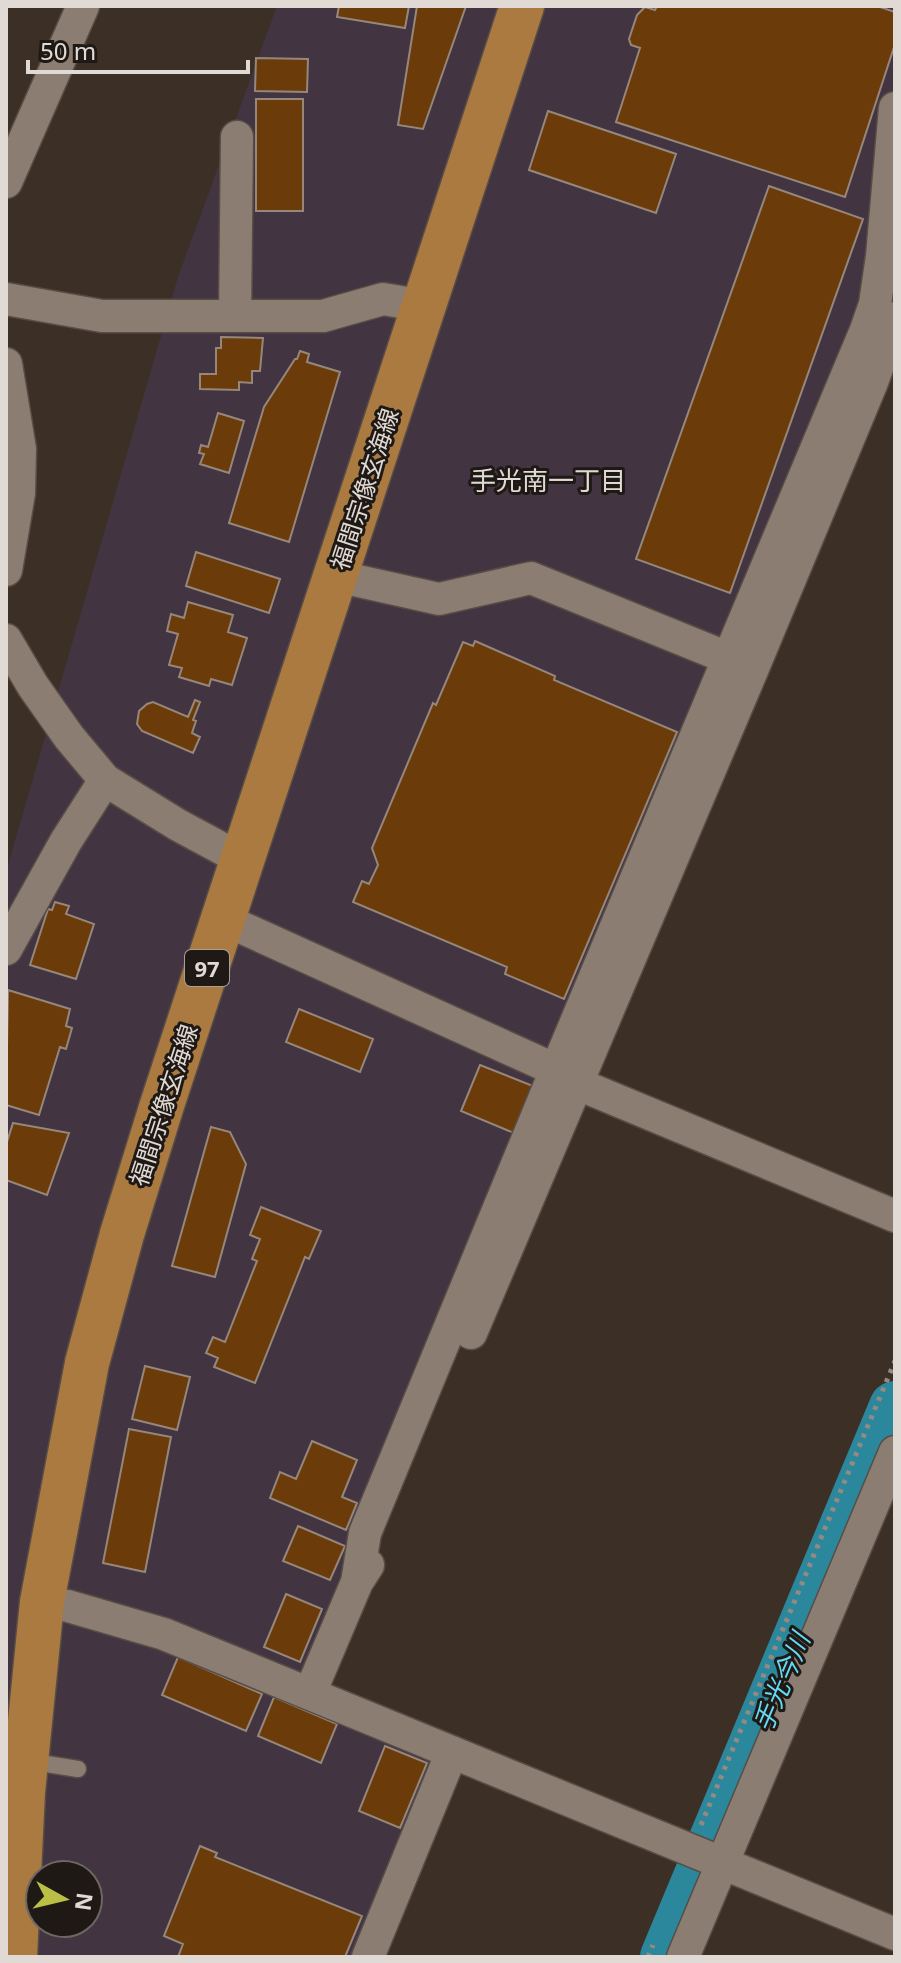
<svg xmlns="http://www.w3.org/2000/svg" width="901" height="1963" font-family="'Noto Sans','Noto Sans JP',sans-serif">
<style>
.commercial{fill:#433441;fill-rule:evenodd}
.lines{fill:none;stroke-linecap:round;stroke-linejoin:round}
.river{stroke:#2b879c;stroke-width:52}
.building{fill:#6b3b0a;stroke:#96877c;stroke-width:2}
.lane-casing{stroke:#584d46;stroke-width:19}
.street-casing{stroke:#584d46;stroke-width:35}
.primary-casing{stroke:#584d46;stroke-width:47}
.path{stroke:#948a82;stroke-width:5;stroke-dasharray:4 6;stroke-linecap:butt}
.lane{stroke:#8b7d72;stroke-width:16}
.street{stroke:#8b7d72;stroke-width:32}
.primary{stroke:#aa7a41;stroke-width:44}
.labels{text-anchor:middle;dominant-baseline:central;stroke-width:6;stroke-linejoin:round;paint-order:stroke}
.shield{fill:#1f1915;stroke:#a79f9a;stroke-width:2}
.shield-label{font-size:22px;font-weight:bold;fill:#e1d9d3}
.street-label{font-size:24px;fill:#e1d9d3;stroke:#1f1915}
.neighbourhood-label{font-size:26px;fill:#e1d9d3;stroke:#1f1915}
.water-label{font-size:26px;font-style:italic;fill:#63dbf7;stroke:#1f1915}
</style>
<rect width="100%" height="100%" fill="#3c3026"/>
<path class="commercial" d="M277,6H895V80L868,305L298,1703L436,1757L355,1957H6V872L178,277ZM40,1875H88V1923H40Z"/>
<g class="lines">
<path class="river" d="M666,1957L895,1407"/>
</g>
<path class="building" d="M339,6H409L405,28L337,17Z
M417,6H466L423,129L398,125Z
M657,6H877L895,12V44L845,197L616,122L640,48L631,45L629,39L637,15L645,7L655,10Z
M256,58L308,59L307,92L255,91Z
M256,99H303V211H256Z
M548,111L676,154L656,213L529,170Z
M769,186L863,219L730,593L636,559Z
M221,337L263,338L260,371H252V383L239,382V390L200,389V374H216V348H221Z
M300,351L309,354L307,362L340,372L289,542L229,523L264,407L295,359H297Z
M218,413L244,421L229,473L200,464L204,454L199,453L201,445L208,447Z
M196,552L280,579L269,613L186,586Z
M188,602L233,615L228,632L247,638L232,685L211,679L209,686L179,677L182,668L169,665L178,634L167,631L171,614L184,618Z
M475,641L555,676L554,680L677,732L564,999L505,974L507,967L353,902L362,881L369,884L378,865L372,848L433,703L436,705L463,642L473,646Z
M195,700L200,702L193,720L196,721L192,733L200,737L193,753L142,731L137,724L139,711L147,704L153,702L188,717Z
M55,902L69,906L66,914L94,924L76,979L30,965L48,909L52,910Z
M8,990L70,1009L66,1026L72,1028L66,1049L60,1047L39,1115L6,1105Z
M299,1009L373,1039L360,1072L286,1042Z
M480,1065L533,1086L514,1133L461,1111Z
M13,1123L69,1133L47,1195L6,1180V1145Z
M211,1127L230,1132L246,1164L215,1277L172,1266Z
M261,1207L321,1231L309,1259L305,1257L255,1383L214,1367L218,1358L206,1353L213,1337L225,1342L257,1261L252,1259L260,1239L250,1235Z
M145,1366L190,1377L177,1430L132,1419Z
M129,1429L171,1437L145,1572L103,1563Z
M312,1441L357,1460L342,1497L357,1503L346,1530L270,1498L280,1472L296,1479Z
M298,1526L345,1546L330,1580L283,1561Z
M286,1594L322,1609L300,1662L264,1647Z
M178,1657L262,1694L246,1731L162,1695Z
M274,1697L337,1724L321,1763L258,1736Z
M385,1746L427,1763L400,1828L359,1811Z
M200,1846L217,1853L215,1857L362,1916L345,1957H178L183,1944L164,1936Z"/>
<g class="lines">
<g class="lane-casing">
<path id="lane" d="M28,1761L78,1769"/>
</g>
<g class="street-casing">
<path id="street" d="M6,182L83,6
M6,299L102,316H323L383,299L425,306
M235,316L237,137
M6,364L20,449L19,493L6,570
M336,576L439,599L531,578L750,667
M6,640L33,686L69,737L105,780L178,825L243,860
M223,919L556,1070L578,1084L895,1216
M6,949L66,841L105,780
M471,1333L753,668L872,382L895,318
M357,1582L365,1533L556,1070L866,330L875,304L882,256L895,108
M42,1602L68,1606L164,1634L895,1934
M310,1693L357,1582L368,1565
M368,1957L452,1752
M683,1957L895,1452"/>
</g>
<g class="primary-casing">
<path id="primary" d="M15,1957L23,1792L42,1602L87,1363L122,1234L161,1108L522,6"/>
</g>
<path class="path" d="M701,1825L895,1361
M648,1957L653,1945"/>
<use href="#lane" class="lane"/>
<use href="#street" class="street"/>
<use href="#primary" class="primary"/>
</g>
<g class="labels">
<rect class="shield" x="185" y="950" width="44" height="36" rx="6"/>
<g class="shield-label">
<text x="207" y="968">97</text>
</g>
<g class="street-label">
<text transform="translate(364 489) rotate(-72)">福間宗像玄海線</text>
<text transform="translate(163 1105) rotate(-72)">福間宗像玄海線</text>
</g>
<g class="neighbourhood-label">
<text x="548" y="480">手光南一丁目</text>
</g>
<g class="water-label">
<text transform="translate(781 1682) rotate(-67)">手光今川</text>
</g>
</g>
<rect width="901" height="1963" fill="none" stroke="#e1d9d3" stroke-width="16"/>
<g transform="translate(64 1899) rotate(98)"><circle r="38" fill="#1f1915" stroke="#6d6661" stroke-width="2"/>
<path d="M0-6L14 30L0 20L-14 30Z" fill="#bac046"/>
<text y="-12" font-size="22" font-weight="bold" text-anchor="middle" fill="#e1d9d3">N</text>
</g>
<path d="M28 60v12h220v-12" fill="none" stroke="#e1d9d3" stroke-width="4"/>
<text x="40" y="60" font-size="24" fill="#e1d9d3" stroke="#1f1915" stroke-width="6" paint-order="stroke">50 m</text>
</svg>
